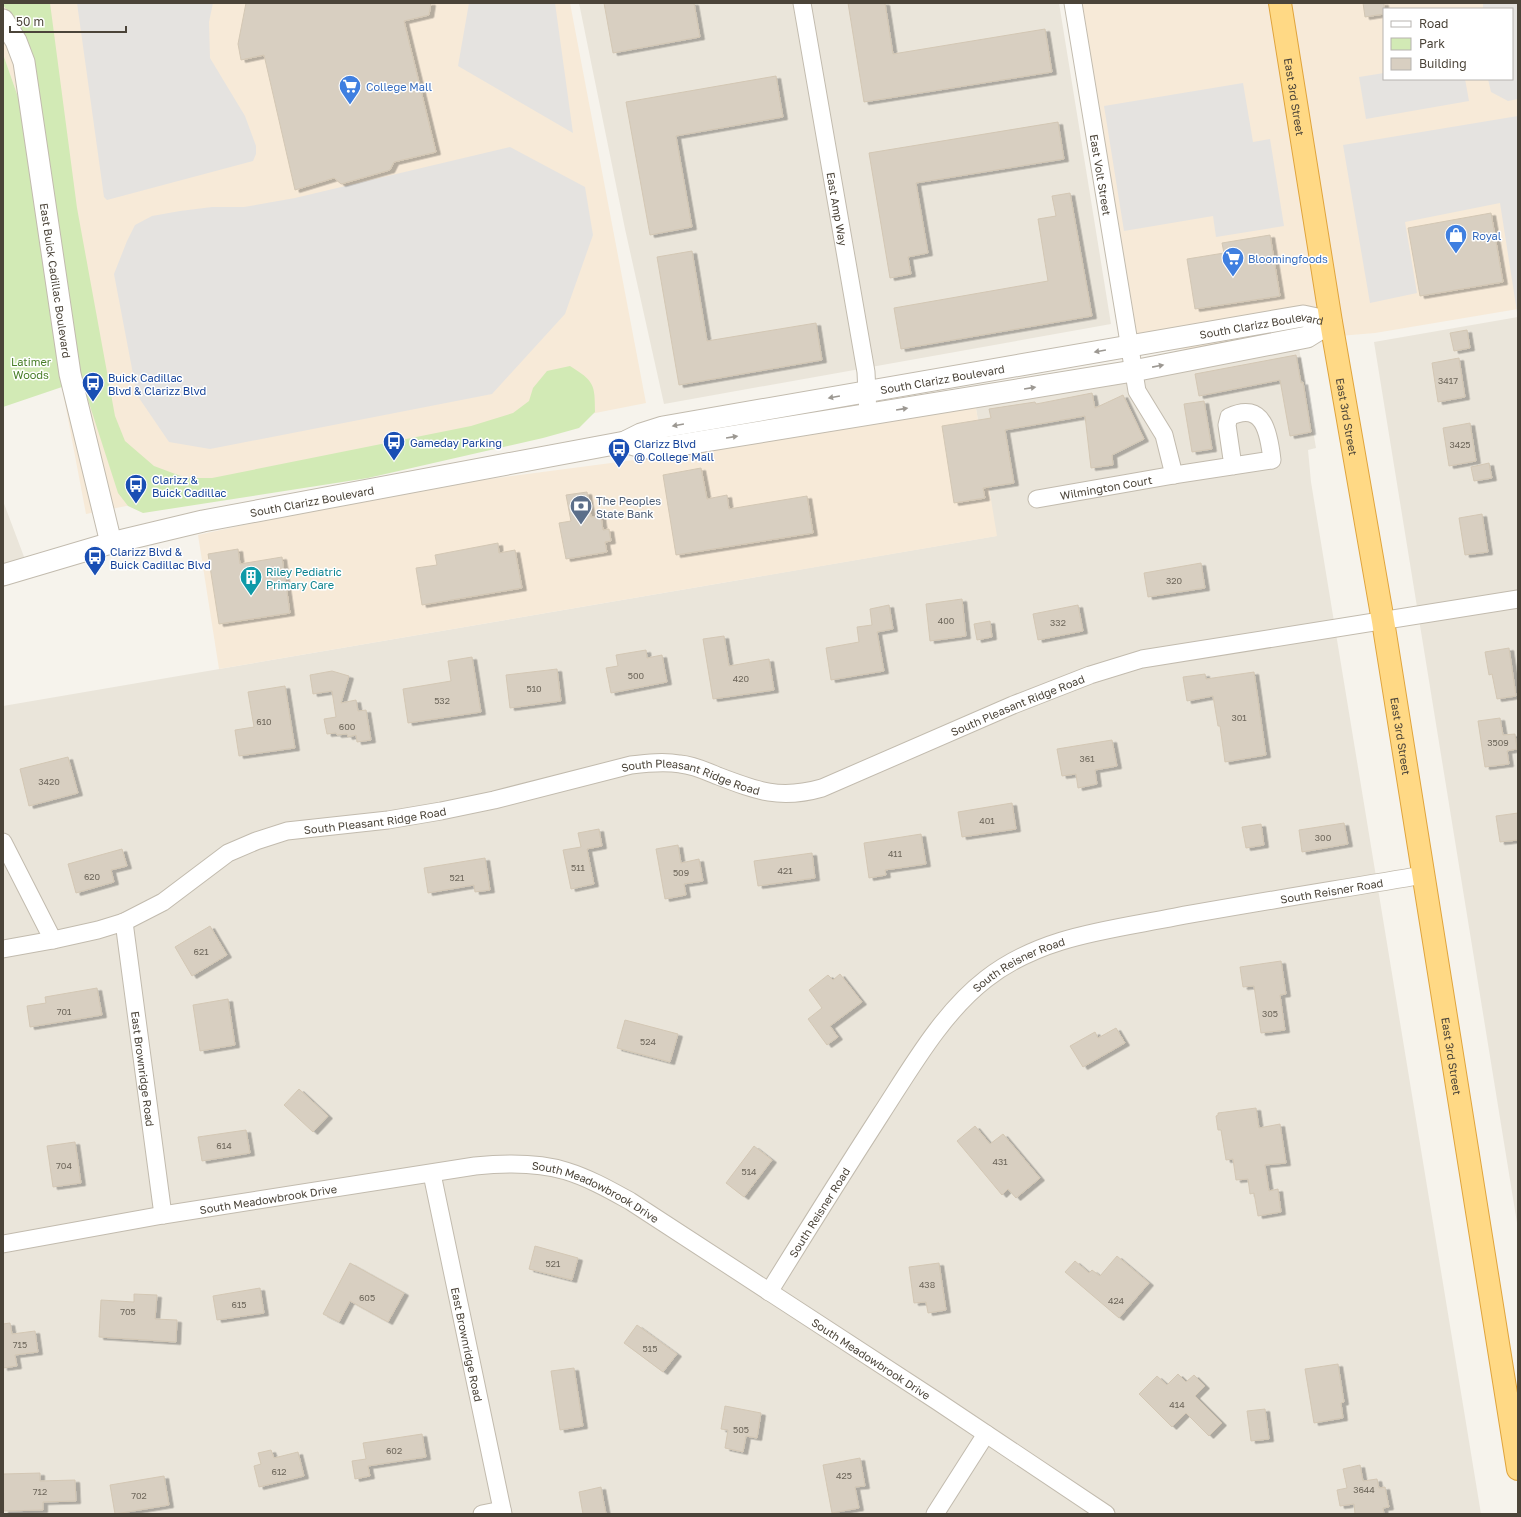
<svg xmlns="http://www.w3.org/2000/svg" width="1521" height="1517" font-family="'Golos Text',sans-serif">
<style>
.residential{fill:#eae5da}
.commercial{fill:#f7ead8;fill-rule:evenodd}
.green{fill:#d2eab5}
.parking{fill:#e5e3e0}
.building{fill:#d8cfc1;stroke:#d3c7b4;filter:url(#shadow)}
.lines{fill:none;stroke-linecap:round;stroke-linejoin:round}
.minor-casing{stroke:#c2bbae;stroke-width:19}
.tertiary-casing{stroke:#c2bbae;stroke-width:23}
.trunk-casing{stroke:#e0a43c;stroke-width:24}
.minor{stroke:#fff;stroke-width:17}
.tertiary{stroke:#fff;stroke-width:21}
.trunk{stroke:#ffd985;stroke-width:22}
.oneway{fill:#9c9892}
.labels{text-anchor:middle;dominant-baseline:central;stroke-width:3;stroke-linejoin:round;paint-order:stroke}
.number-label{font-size:9px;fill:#6e675b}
.shop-label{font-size:11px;fill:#366cbe;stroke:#fff;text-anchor:start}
.street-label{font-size:11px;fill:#4b4439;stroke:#fff}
.park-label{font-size:11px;fill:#4a7f2a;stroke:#fff}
.transit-label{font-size:11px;fill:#164399;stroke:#fff;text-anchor:start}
.service-label{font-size:11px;fill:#4e5e75;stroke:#fff;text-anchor:start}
.culture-label{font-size:11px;fill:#0d838f;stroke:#fff;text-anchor:start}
</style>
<defs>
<filter id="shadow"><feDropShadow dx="4.5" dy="2.5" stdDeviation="0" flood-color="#0004"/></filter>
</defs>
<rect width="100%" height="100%" fill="#f6f3ec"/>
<path class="residential" d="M579,3H1059L1111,324L664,404L625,229Z
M1518,317V1229L1374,342Z
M1299,348L1316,448L1308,450L1311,482L1481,1514H3V706L996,536L975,402Z
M3,501L29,570L3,578Z"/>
<path class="commercial" d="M3,3H570L646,403L86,514L62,387L25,117L3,54Z
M1064,3H1518V309L1375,333L1124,354ZM1384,9H1512V79H1384Z
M975,402L997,536L219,669L198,535L399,491L634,460Z"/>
<path class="green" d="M3,3H50L77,208L115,416L125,441L154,466L186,478H212L471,426L513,413L529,401L533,388L547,371L570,366C594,381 595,384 595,412L579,428L543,438L368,478L143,513L128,506L118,493L80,375L13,17L3,5Z
M3,54L25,117L62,387L3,407Z"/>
<path class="parking" d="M77,3H213L209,22L210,58L245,116L256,146V154L253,161L107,200L104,197Z
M469,3H555L573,133L458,66Z
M1483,3H1518V99L1508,101L1491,92L1488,79H1512V9H1483Z
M1384,73V79H1465L1469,101L1366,119L1359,77Z
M1243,83L1253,142L1270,139L1284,226L1216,237L1213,216L1124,231L1104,106Z
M1518,116V311L1517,312L1500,203L1405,222L1417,293L1370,303L1343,145Z
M510,147L585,187L593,235L565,314L492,394L210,449L169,442L137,395L114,274L127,241L135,225L152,216L180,211L212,207H244L295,198Z"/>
<path class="building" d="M246,3H431L429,15L404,21L436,152L394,162L390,170L341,184L334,178L295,190L264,55L241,60L238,44Z
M604,3H694L700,37L613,53Z
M848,3H885L893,54L1045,29L1052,72L864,102Z
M1363,3H1384V14L1365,17Z
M776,76L783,117L676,136L692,227L650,235L626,102Z
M1058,122L1064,159L916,183L928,253L908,257L911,274L890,278L869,153Z
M1070,193L1092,316L901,349L894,308L1048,281L1038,219L1056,216L1052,196Z
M1491,213L1503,282L1420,296L1408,228Z
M1270,235L1280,296L1195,309L1187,259L1224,253L1222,243Z
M692,251L707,341L816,323L822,360L679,385L657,257Z
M1467,330L1470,348L1454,351L1450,333Z
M1296,355L1301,383L1303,382L1311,432L1290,436L1280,380L1199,396L1195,374Z
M1459,358L1465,397L1438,402L1432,363Z
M1092,393L1095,408L1123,395L1144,439L1112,455L1113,465L1091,468L1085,416L1005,430L1014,483L983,488L985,498L954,503L942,426L991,418L989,409L1035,402L1036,404Z
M1204,401L1212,449L1192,452L1184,404Z
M1470,423L1476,461L1449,466L1443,428Z
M1489,463L1492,478L1474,481L1471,467Z
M701,468L707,499L727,495L729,509L807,496L813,533L676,555L663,475Z
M587,492L591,517L601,516L603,530L609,529L611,541L605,542L607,552L566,559L559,523L571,521L566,495Z
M1482,514L1488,552L1465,555L1459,518Z
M498,543L499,553L515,550L522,588L422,605L416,568L437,565L435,555Z
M238,549L240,564L282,557L290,613L219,624L208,554Z
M1201,563L1205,588L1148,597L1144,573Z
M962,599L966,636L930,641L926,604Z
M889,605L893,629L877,632L884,671L831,680L826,648L859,642L857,627L872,625L870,609Z
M1078,605L1083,631L1038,640L1033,614Z
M990,621L992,637L977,640L974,624Z
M724,636L729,666L769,659L774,690L713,699L703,639Z
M1509,648L1516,696L1497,699L1492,674L1489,675L1485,652Z
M646,650L647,658L662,655L667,682L611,693L606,668L618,666L616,655Z
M472,657L481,712L408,723L403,689L451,681L448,661Z
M557,669L561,701L510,708L506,675Z
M332,671L349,676L341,703L356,700L358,711L366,710L371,740L357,742L356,735L348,737L347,734L337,735L336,733L327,734L324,719L336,717L332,691L313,694L310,675Z
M1254,672L1266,755L1225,762L1220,726H1218L1213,696L1187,701L1183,677L1205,674L1206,679Z
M285,686L295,748L239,756L235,730L254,727L248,692Z
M1500,718L1503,735L1515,734L1517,749L1507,751L1509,764L1485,767L1478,721Z
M1112,740L1117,766L1095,770L1097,784L1078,788L1076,774L1062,776L1057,749Z
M68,757L78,793L29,806L20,769Z
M1012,803L1016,829L962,837L958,812Z
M1518,813V840L1500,842L1496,816Z
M1344,823L1348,844L1302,852L1299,830Z
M1261,824L1264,845L1246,848L1242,827Z
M599,829L602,846L587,849L594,884L571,889L563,850L581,847L578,833Z
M921,834L926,864L885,870L886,875L869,878L864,843Z
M678,845L681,863L699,859L703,881L684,884L686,895L665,899L656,849Z
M122,849L127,866L111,870L114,882L76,893L68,864Z
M812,853L815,878L758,886L754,861Z
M485,858L490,890L475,892L474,885L428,893L424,868Z
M210,926L227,955L192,976L175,947Z
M1281,961L1286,994L1280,995L1285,1030L1261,1033L1254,986L1243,987L1240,967Z
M840,974L862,1002L830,1026L838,1037L827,1045L808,1019L822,1008L809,990L828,975L833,980Z
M97,988L102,1015L30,1027L27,1006L46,1003L45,997Z
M228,999L235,1045L200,1051L193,1005Z
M625,1020L678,1034L670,1062L617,1048Z
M1116,1028L1125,1043L1083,1067L1070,1046L1095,1032L1098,1038Z
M299,1089L328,1116L313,1132L284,1105Z
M1256,1108L1259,1128L1280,1124L1286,1163L1265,1165L1269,1191L1278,1189L1281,1212L1258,1216L1254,1193L1250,1194L1248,1179L1236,1180L1233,1159L1226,1160L1221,1130H1218L1216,1116L1218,1115V1113Z
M975,1126L990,1144L1003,1134L1040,1178L1016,1198L1008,1189L1002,1195L957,1141Z
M246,1130L250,1153L202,1161L198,1137Z
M75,1142L81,1183L53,1187L47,1146Z
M754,1146L772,1160L744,1197L726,1183Z
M535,1246L578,1258L572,1280L529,1269Z
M1117,1256L1149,1283L1119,1318L1065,1272L1075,1261L1089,1273L1092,1270L1100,1276Z
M350,1263L404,1293L388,1322L350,1301L339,1322L323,1314Z
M939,1263L946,1310L928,1313L926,1302L914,1303L909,1267Z
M260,1288L264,1313L217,1320L213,1296Z
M134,1294L157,1295L155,1319L177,1320L176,1342L99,1337L101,1300L134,1302Z
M10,1323L12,1334L35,1331L38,1352L15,1355L17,1366L3,1368V1324Z
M637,1325L677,1354L663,1372L624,1343Z
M1338,1364L1344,1402L1341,1403L1343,1418L1314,1423L1305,1369Z
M574,1368L583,1426L560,1430L551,1371Z
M1178,1374L1186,1382L1194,1375L1205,1386L1195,1396L1222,1423L1209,1436L1186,1413L1172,1427L1139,1394L1157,1376L1167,1385Z
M725,1406L761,1413L757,1438L746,1436L743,1452L725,1448L728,1430L721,1429Z
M1265,1409L1269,1439L1251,1441L1247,1411Z
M422,1434L426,1457L368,1466L370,1476L355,1479L352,1461L366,1459L363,1443Z
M271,1450L274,1458L298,1452L304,1476L259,1487L254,1466L261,1464L258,1453Z
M860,1458L865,1486L855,1487L859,1508L832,1513L823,1465Z
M1360,1465L1363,1481L1377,1479L1379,1488L1385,1487L1389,1507L1383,1508L1384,1514H1355L1354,1504L1340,1506L1337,1490L1347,1488L1343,1469Z
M40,1473V1481L75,1480L76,1501L43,1502V1510L4,1511L3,1474Z
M164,1476L169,1505L115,1514L110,1485Z
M601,1487L606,1514H583L579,1492Z"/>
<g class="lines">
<g class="minor-casing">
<g id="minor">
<path id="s1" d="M802,3L866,372L868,415"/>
<path id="s2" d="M1073,3L1137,391L1164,435L1174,475"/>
<path id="s3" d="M1037,499L1174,475L1272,460C1269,434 1264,400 1229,417L1227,425L1233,466"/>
<path d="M3,842L53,940"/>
<path id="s4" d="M124,922L163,1215"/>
<path id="s5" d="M3,949L53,940L98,930L124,922L163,902L228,853L256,841L287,831L388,820L441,811L494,800L631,765C647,763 664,761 680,764C693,765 706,771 718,776C757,791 780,800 822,788L1013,705L1090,675L1142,659L1518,599"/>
<path id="s6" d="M432,1174L503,1514"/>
<path id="s7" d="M3,1244L163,1215L475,1166C505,1163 537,1162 566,1171C589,1178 610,1190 630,1201L937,1401L1106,1514"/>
<path id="s8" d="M769,1292C806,1232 843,1173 881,1114C911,1068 942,1013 986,979C1041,936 1109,930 1175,917C1258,902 1341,889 1423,875"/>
<path d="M482,1514L502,1510"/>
<path d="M935,1514L986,1434"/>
</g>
</g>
<g class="tertiary-casing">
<g id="tertiary">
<path id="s9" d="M3,20L16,41L24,62L70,374L111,543"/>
<path d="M625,442L644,448L668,447L1133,371L1307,337L1331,322"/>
<path id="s10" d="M3,575L111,543L203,521L625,442L641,434L663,427L1303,316L1331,322"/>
</g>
</g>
<g class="trunk-casing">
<g id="trunk">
<path id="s11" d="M1280,3L1331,322L1383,621L1518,1469"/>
</g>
</g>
<use href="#minor" class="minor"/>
<use href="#tertiary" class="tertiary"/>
<use href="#trunk" class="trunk"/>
</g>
<defs><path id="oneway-solid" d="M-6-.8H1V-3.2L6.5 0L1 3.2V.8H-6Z"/></defs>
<g class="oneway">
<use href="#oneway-solid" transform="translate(1100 351) rotate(170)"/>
<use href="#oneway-solid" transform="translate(1158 366) rotate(-11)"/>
<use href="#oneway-solid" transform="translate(1030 388) rotate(-9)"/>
<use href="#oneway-solid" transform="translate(834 397) rotate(170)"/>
<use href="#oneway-solid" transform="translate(902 409) rotate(-9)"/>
<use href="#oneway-solid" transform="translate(678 425) rotate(170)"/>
<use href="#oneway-solid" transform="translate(732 437) rotate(-9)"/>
</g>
<defs>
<g id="supermarket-pin" transform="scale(1.15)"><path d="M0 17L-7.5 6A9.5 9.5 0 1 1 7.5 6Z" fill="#3f7fe0" stroke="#fff"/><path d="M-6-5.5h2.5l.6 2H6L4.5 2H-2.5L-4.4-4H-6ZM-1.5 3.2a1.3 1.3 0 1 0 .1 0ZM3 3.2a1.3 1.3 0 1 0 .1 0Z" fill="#fff"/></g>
<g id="shop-pin" transform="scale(1.15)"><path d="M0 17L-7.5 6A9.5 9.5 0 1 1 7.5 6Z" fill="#3f7fe0" stroke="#fff"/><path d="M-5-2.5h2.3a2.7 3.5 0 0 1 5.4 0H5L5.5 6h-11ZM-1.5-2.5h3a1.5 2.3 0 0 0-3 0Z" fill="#fff"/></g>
<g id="bus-pin" transform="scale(1.15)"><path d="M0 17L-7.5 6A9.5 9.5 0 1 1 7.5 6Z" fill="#1a4fb4" stroke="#fff"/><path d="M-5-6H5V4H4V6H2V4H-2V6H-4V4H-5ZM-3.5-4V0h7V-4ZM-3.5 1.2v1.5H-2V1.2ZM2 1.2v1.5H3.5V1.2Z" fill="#fff"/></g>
<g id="bank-pin" transform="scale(1.15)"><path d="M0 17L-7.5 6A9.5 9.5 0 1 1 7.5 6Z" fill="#5c6f8a" stroke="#fff"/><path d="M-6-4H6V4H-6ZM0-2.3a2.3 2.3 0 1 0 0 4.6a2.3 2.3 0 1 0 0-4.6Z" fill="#fff"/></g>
<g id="building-pin" transform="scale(1.15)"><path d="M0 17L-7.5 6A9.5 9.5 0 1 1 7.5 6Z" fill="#0f9aa8" stroke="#fff"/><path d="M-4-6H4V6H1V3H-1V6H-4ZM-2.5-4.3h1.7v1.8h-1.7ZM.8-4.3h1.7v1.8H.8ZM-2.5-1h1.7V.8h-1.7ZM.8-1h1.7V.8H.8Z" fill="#fff"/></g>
</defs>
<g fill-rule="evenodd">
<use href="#supermarket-pin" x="350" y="86"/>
<use href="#shop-pin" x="1456" y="235"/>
<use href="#supermarket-pin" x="1233" y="258"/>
<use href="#bus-pin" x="93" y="383"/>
<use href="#bus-pin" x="394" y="442"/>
<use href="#bus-pin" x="619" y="449"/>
<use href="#bus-pin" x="136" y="485"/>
<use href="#bank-pin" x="581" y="506"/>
<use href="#bus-pin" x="95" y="557"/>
<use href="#building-pin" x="251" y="577"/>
</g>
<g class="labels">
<g class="number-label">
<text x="1448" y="380">3417</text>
<text x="1460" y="444">3425</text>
<text x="1174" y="580">320</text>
<text x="946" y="620">400</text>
<text x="1058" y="622">332</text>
<text x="636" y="675">500</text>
<text x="741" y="678">420</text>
<text x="534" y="688">510</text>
<text x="442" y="700">532</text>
<text x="1239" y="717">301</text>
<text x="264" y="721">610</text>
<text x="347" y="726">600</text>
<text x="1498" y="742">3509</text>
<text x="1087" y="758">361</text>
<text x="49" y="781">3420</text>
<text x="987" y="820">401</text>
<text x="1323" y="837">300</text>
<text x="895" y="853">411</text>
<text x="578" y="867">511</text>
<text x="785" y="870">421</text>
<text x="681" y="872">509</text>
<text x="92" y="876">620</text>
<text x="457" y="877">521</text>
<text x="201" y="951">621</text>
<text x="64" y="1011">701</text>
<text x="1270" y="1013">305</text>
<text x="648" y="1041">524</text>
<text x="224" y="1145">614</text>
<text x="1000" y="1161">431</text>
<text x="64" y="1165">704</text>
<text x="749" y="1171">514</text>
<text x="553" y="1263">521</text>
<text x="927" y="1284">438</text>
<text x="367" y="1297">605</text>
<text x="1116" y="1300">424</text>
<text x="239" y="1304">615</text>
<text x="128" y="1311">705</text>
<text x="20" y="1344">715</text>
<text x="650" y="1348">515</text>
<text x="1177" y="1404">414</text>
<text x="741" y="1429">505</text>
<text x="394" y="1450">602</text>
<text x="279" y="1471">612</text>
<text x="844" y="1475">425</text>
<text x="1364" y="1489">3644</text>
<text x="40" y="1491">712</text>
<text x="139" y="1495">702</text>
</g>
<g class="shop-label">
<text x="366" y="86">College Mall</text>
<text x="1472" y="235">Royal</text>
<text x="1248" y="258">Bloomingfoods</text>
</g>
<g class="street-label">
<text stroke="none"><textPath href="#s11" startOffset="95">East 3rd Street</textPath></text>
<text stroke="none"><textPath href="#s2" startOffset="174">East Volt Street</textPath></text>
<text stroke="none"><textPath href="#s1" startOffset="209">East Amp Way</textPath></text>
<text stroke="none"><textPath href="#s9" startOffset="268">East Buick Cadillac Boulevard</textPath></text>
<text stroke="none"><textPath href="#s10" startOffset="1285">South Clarizz Boulevard</textPath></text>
<text stroke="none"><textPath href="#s10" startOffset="961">South Clarizz Boulevard</textPath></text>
<text stroke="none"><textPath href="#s11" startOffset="419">East 3rd Street</textPath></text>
<text stroke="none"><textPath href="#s3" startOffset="70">Wilmington Court</textPath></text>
<text stroke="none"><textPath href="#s10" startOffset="318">South Clarizz Boulevard</textPath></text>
<text stroke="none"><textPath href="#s5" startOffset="1072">South Pleasant Ridge Road</textPath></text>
<text stroke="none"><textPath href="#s11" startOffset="743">East 3rd Street</textPath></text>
<text stroke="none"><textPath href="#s5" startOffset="725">South Pleasant Ridge Road</textPath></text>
<text stroke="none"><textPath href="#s5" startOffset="401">South Pleasant Ridge Road</textPath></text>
<text stroke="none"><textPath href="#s8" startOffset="742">South Reisner Road</textPath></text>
<text stroke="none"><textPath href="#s8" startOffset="418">South Reisner Road</textPath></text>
<text stroke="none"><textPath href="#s11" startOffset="1067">East 3rd Street</textPath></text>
<text stroke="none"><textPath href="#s4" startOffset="148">East Brownridge Road</textPath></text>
<text stroke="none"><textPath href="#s7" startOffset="605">South Meadowbrook Drive</textPath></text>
<text stroke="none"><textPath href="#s7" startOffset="269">South Meadowbrook Drive</textPath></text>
<text stroke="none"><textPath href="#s8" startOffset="94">South Reisner Road</textPath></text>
<text stroke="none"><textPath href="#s6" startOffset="174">East Brownridge Road</textPath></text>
<text stroke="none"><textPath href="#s7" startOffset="929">South Meadowbrook Drive</textPath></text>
</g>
<g class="park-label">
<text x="31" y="361">Latimer<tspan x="31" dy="13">Woods</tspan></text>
</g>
<g class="transit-label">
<text x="108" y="377">Buick Cadillac<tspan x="108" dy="13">Blvd &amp; Clarizz Blvd</tspan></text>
<text x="410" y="442">Gameday Parking</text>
<text x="634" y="443">Clarizz Blvd<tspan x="634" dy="13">@ College Mall</tspan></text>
<text x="152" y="479">Clarizz &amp;<tspan x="152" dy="13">Buick Cadillac</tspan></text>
<text x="110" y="551">Clarizz Blvd &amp;<tspan x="110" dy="13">Buick Cadillac Blvd</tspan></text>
</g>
<g class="service-label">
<text x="596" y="500">The Peoples<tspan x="596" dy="13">State Bank</tspan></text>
</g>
<g class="culture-label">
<text x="266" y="571">Riley Pediatric<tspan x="266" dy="13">Primary Care</tspan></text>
</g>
</g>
<rect width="1521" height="1517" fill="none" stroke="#4b4439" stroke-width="8"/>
<rect x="1383" y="8" width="130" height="72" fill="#ffffff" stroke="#b7b4b0"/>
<rect x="1391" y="21" width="20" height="6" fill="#ffffff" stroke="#b7b4b0"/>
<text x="1419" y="28" font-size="12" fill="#4b4439">Road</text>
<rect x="1391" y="38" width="20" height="12" fill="#d2eab5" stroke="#b7b4b0"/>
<text x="1419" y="48" font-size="12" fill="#4b4439">Park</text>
<rect x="1391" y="58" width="20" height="12" fill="#d8cfc1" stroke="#b7b4b0"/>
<text x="1419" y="68" font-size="12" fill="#4b4439">Building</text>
<path d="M10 26v6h116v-6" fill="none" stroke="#4b4439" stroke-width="2"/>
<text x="16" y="26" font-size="12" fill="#4b4439" stroke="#ffffff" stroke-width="3" paint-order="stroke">50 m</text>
</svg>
